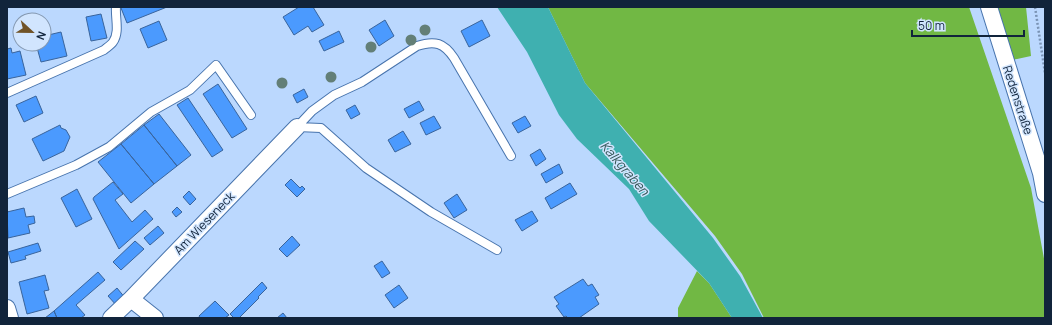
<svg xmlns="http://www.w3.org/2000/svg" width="1052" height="325" font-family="Manrope,sans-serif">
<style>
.forest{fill:#71b844}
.water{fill:#3fb0b0}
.building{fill:#4b9afe;stroke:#39649c}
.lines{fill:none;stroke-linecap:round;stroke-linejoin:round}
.lane-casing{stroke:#4874ad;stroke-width:10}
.street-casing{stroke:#4874ad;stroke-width:18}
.path{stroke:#7a93b4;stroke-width:2.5;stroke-dasharray:2 2;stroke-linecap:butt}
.lane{stroke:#fff;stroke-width:8}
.street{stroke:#fff;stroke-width:16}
.tree{fill:#637f77}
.labels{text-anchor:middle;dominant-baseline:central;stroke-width:3;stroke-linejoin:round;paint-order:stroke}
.street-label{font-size:12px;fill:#11243b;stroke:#d1e5fe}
.water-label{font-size:13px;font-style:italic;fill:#355;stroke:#d1e5fe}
</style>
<rect width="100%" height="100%" fill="#bbd8fe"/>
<path class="forest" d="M548,7H969L1031,188L1045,264V318H764L742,274L715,236L585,83Z
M997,7H1026L1031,56L1012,60Z
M697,271L709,283L732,318H678V308Z"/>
<path class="water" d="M497,7H548L585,83L713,238L740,276L763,318H732L709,283L649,221L629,189L577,139L559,115L527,52Z"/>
<path class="building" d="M123,7H167L127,23L121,8Z
M299,7H313L324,25L312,32L308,26L294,35L283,17Z
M101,14L107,38L91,41L86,17Z
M385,20L394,36L379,46L369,30Z
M482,20L490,36L469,47L461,31Z
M159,21L167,40L148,48L140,29Z
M339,31L344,42L324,51L319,41Z
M61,32L67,56L41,62L36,44H44V36Z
M11,48L12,53L20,51L26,75L7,79V49Z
M218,84L247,129L232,138L203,94Z
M304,89L308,97L297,103L293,95Z
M36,96L43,113L24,122L16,105Z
M188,98L223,150L212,157L177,105Z
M419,101L424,110L409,118L404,109Z
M355,105L360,114L351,119L346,110Z
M159,114L191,155L177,166L144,125Z
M434,116L441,128L426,135L420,123Z
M525,116L531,126L518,133L512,123Z
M60,125L61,128L66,130L70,137L64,151L43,161L32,139Z
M144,125L177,166L154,184L121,144Z
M403,131L411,144L395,152L388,140Z
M121,144L154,184L131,203L98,162Z
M540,149L546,159L536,166L530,155Z
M559,164L563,173L546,183L541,174Z
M291,179L300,188L302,186L305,189L297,197L285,185Z
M113,182L123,194L115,200L132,222L145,210L153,219L119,249L93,199L94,197Z
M570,183L577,194L551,209L545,198Z
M77,189L92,219L76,227L61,198Z
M189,191L196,199L190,205L183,197Z
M457,194L467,210L454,218L444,203Z
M177,207L182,212L176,217L172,212Z
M24,208L26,217L34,216L35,223L28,225L30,233L8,238L7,212Z
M532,211L538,221L522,231L515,220Z
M158,226L164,233L150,245L144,238Z
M292,236L300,245L287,257L279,249Z
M135,241L144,249L121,270L113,262Z
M38,243L41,251L25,256L26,259L11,263L8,252Z
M382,261L390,273L382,278L374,266Z
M98,272L105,280L76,305L85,315L81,318H57L54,311Z
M45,275L49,290L44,291L49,308L27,314L19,282Z
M583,279L588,286L592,284L599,295L595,297L599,304L579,318H568L566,316L564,317L556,306L559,304L554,297Z
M262,282L267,288L258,297L259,298L239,318H234L230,314Z
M399,285L408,298L394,308L385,295Z
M117,288L126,299L117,306L108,296Z
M215,301L229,315L225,318H200L199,316Z
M54,311L57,318H45Z
M283,313L287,318H277Z"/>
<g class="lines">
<g class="lane-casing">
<path id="lane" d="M7,93L104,50C106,48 111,45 113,42C120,32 115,18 116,7
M297,127L312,111L334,95L362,82L417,46C435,40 444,43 454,58L511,156
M297,127L321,128L366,168L431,212L497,250
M7,194L76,165L109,147L151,112L190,90L216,65L251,115"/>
</g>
<g class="street-casing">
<path id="street" d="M989,7L1041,173L1045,194
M131,299L155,318
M7,308L10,318
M111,318L131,299L297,127"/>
</g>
<path class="path" d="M1035,7L1045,73"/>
<use href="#lane" class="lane"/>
<use href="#street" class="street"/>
</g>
<g class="tree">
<circle cx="425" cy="30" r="5.5"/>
<circle cx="411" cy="40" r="5.5"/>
<circle cx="371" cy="47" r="5.5"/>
<circle cx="331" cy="77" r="5.5"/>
<circle cx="282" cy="83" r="5.5"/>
</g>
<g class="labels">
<g class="street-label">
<text transform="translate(1018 100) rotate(72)">Redenstraße</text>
<text transform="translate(204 223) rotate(-46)">Am Wieseneck</text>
</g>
<g class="water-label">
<text transform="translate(625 168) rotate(49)">Kalkgraben</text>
</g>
</g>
<rect width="1052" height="325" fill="none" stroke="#11243b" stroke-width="16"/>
<g transform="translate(32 32) rotate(112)"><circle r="19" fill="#d1e5fe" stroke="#8498b0"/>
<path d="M0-3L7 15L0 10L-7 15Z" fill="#705327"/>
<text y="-6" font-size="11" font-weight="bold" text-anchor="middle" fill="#11243b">N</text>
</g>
<path d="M912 30v6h112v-6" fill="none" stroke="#11243b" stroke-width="2"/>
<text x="918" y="30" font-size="12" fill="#11243b" stroke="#d1e5fe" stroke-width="3" paint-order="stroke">50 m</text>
</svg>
